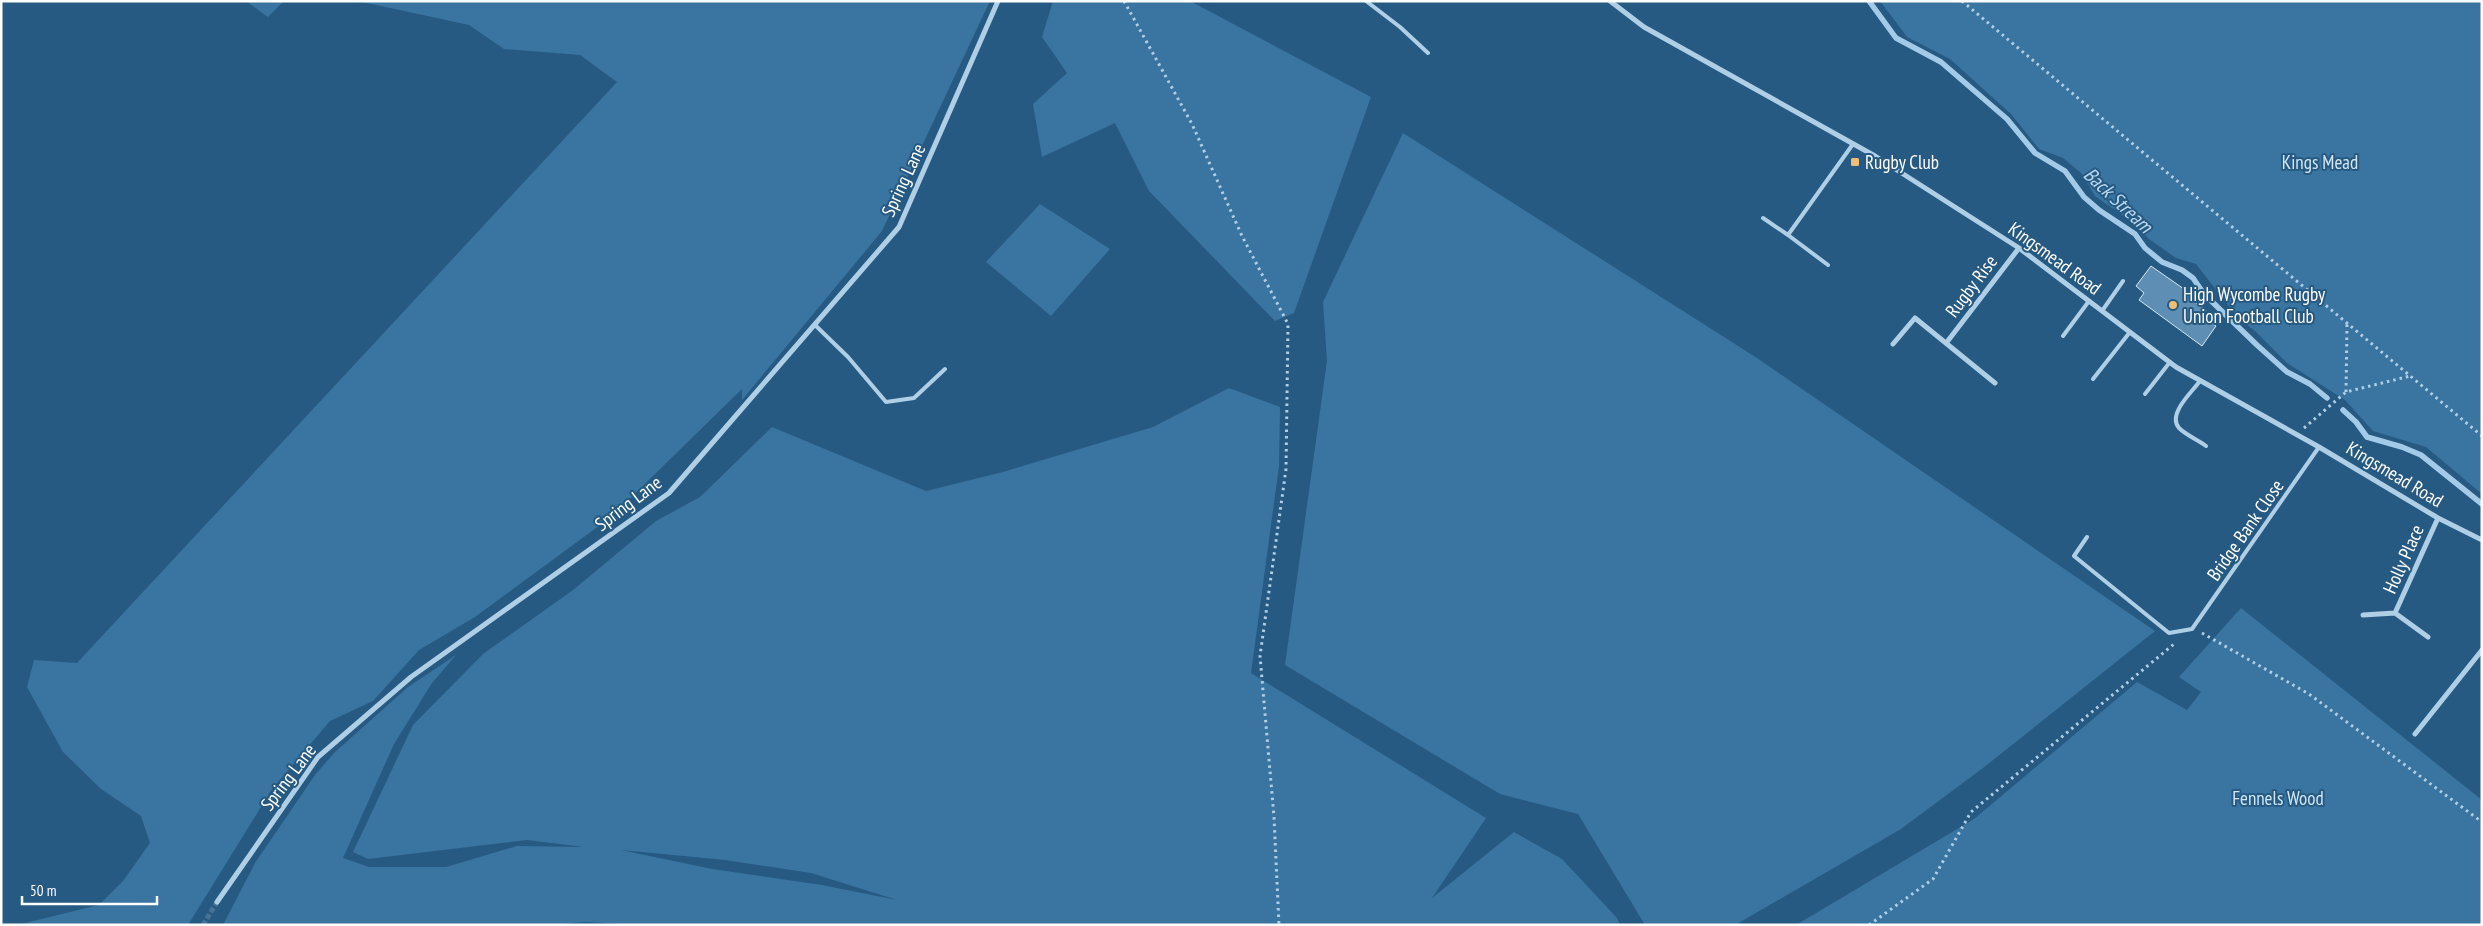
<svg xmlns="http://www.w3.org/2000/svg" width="2483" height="926" font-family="'PT Sans Narrow',sans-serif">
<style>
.green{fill:#3a74a0;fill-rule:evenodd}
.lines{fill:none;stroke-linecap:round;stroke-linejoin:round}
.stream{stroke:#a3cbe8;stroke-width:5.5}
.building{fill:#5e8eb3;stroke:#d2e7f6}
.minor-tunnel{stroke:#477396;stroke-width:5;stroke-dasharray:5 2.5;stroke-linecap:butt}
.path{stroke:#afcfe7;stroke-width:3;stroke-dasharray:2.5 4;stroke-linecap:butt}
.service{stroke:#afcfe7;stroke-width:4}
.minor{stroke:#afcfe7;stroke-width:5}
.poi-dot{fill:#f0be74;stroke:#265a83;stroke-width:2}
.labels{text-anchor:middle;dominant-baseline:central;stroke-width:4;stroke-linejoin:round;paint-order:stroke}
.poi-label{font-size:19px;fill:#fff;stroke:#265a83;text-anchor:start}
.park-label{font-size:19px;fill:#d2e7f6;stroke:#265a83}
.street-label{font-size:19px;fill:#fff;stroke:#265a83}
.water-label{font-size:20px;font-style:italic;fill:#bad8ef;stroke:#265a83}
</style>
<rect width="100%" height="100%" fill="#265a83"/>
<path class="green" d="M246,1H284L268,17Z
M358,1H990L882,231L742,400V389L611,517L475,617L419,650L373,701L330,721L272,789L188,925H17L99,905L123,881L150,843L141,816L101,789L63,752L27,687L34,660L77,663L617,82L580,55L504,49L469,25Z
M1053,1H1190L1371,97L1294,313L1275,321L1149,191L1115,123L1042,157L1033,104L1067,73L1042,37Z
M1880,1H2482V494L2426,447L2373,431L2345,400L2287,363L2255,331L2238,318L2196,264L2176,258L2149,239L2135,224L2095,196L2082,174L2063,158L2039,149L2011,114L1950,59L1907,37Z
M1403,133L1757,358L2155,631L1983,768L1901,829L1735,925H1645L1578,814L1500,794L1285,665L1327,361L1323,302Z
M1040,204L1110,249L1051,316L986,262Z
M1229,388L1280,407L1279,466L1251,673L1486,818L1432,898L1514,832L1562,859L1617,918L1620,925H644L584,922L550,925H223L255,863L315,775L334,753L408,687L456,655L432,683L394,744L343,858L369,867H446L517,846L584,847L527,840L368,859L353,852L413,725L483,654L573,590L656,521L700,497L772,427L926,491L1003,472L1153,427ZM621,850L725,860L811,873L897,900L822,885L712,869Z
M2241,608L2482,800V925H1796L1974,819L2137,682L2187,710L2201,692L2179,677Z"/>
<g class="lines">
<path class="stream" d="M1869,1L1896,38L1941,62L2007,119L2035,153L2065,171L2084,197L2099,210L2135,234L2145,248L2162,262L2182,270L2193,278L2204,294L2258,346L2287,372L2310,384L2327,398
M2343,410L2356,422L2367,437L2402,447L2421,455L2482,504"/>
</g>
<path class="building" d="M2151,266L2194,296L2191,299L2206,310L2202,316L2216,326L2202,346L2139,300L2144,293L2136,286Z"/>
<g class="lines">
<path class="minor-tunnel" d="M203,925L217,902"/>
<path class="path" d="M1124,1L1192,124L1242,236L1288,324L1286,469L1260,656L1274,817L1279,925
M1962,1L2482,436
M2346,392L2347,324
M2304,428L2346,392L2410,376
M2202,633L2309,694L2482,822
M1869,925L1933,879L1971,812L2174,644"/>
<path class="service" d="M1366,1L1400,27L1428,53
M1763,218L1788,235
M1828,265L1788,235L1853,144
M2102,311L2123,281
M815,325L848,357L886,402L914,398L945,369
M2063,336L2089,301
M2093,379L2130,332
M2200,381C2192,392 2167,414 2179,428C2186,435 2198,440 2206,446
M2145,394L2170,362
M2087,537L2074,556L2169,633L2192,629L2319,447"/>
<path class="minor" d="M1610,1L1644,27L1875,156L2019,248L2176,367L2319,447L2438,518L2482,540
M1947,342L2019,248
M1893,344L1915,318L1995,383
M2395,613L2428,637
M2363,615L2395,613L2438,518
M2415,734L2482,650
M217,902L318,757L411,677L669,493L899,227L998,1"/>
</g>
<g class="poi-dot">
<rect x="1850" y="157" width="10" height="10" rx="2.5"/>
<circle cx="2173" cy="305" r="5"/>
</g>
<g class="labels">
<g class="poi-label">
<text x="1865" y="162">Rugby Club</text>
<text x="2183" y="294">High Wycombe Rugby<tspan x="2183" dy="22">Union Football Club</tspan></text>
</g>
<g class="park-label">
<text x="2320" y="162">Kings Mead</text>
<text x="2278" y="798">Fennels Wood</text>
</g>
<g class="street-label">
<text transform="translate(903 180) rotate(-65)">Spring Lane</text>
<text transform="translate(2055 258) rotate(36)">Kingsmead Road</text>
<text transform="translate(1971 286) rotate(-53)">Rugby Rise</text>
<text transform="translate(2395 474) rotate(31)">Kingsmead Road</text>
<text transform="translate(628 503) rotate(-37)">Spring Lane</text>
<text transform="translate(2245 530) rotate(-55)">Bridge Bank Close</text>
<text transform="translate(2403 559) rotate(-66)">Holly Place</text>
<text transform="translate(288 777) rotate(-53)">Spring Lane</text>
</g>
<g class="water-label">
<text transform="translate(2118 200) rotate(43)">Back Stream</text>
</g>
</g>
<rect width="2483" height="926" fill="none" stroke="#ffffff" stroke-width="5"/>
<path d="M22 896v8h135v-8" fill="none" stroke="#ffffff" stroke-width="2.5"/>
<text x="30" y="896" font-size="15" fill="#ffffff" stroke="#265a83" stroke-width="4" paint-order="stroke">50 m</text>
</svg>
